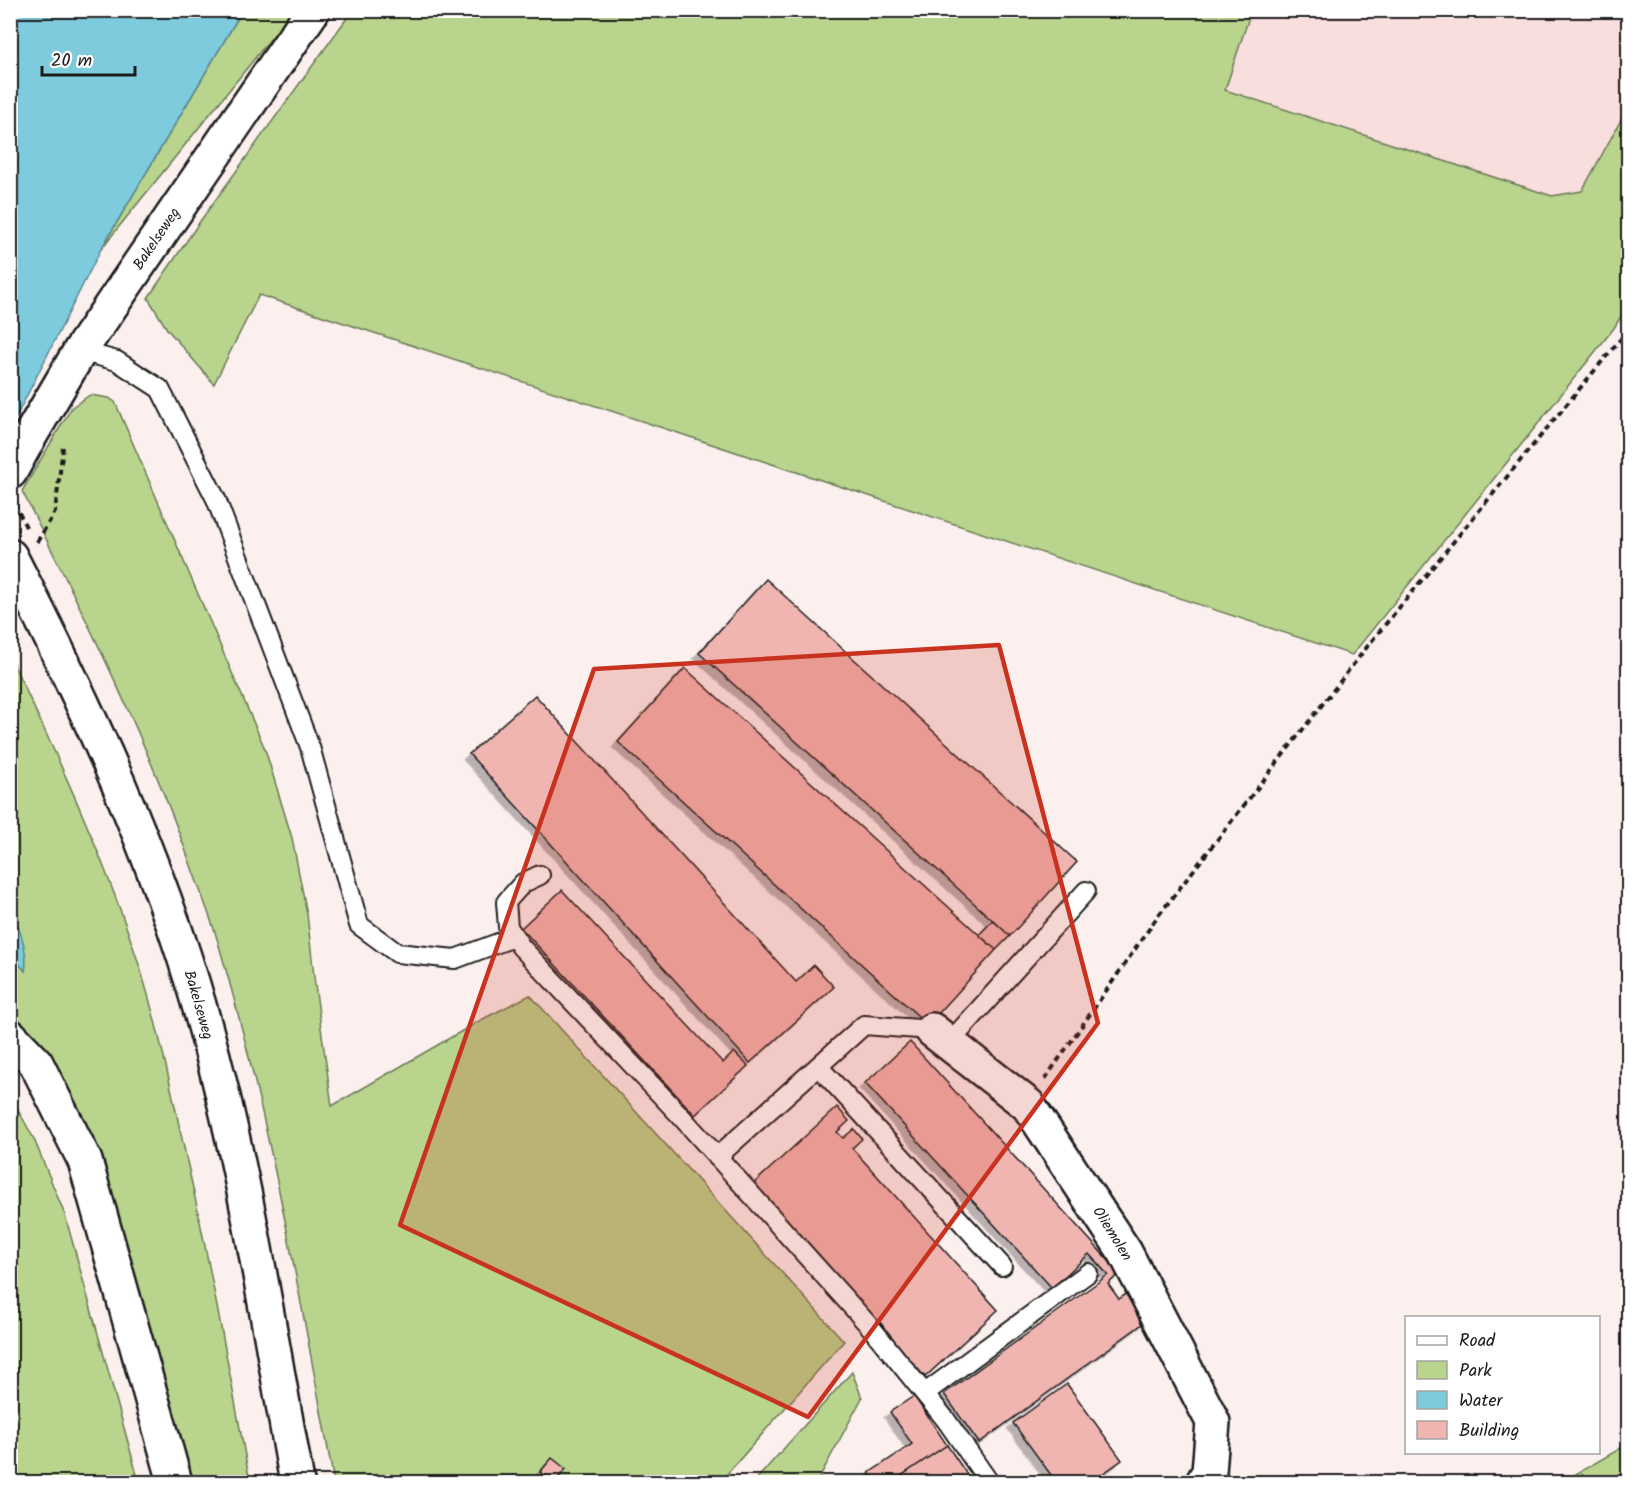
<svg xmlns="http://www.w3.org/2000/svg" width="1639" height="1493" font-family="Kalam,sans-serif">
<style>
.built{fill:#f8dedc}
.green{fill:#b8d48d;stroke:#6a7854;stroke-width:1.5}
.water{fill:#7fcbde;stroke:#578590;stroke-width:1.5}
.building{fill:#f0b5b1;stroke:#1c1c1c;stroke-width:1.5;filter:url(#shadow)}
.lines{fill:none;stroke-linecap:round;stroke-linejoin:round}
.service-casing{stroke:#1c1c1c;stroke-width:22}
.minor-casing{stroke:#1c1c1c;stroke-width:38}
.tertiary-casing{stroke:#1c1c1c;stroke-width:38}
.path{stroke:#1c1c1c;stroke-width:4;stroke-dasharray:6 4.5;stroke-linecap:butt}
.service{stroke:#fff;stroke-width:18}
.minor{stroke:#fff;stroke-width:33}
.tertiary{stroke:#fff;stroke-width:33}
.marked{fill:#c8321e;fill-opacity:0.2;stroke:#c8321e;stroke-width:4.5;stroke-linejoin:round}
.labels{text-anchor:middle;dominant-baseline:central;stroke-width:6;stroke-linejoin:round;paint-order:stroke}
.street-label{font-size:15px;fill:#1c1c1c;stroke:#fff}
</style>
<defs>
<filter id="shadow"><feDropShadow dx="-5.5" dy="5.5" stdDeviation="0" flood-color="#0004"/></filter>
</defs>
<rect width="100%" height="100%" fill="#fcf0ef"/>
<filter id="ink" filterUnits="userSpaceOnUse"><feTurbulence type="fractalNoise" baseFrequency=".0167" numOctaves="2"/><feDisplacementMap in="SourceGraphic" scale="12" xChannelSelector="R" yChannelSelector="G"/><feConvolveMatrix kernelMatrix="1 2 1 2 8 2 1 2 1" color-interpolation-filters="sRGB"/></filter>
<g filter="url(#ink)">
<path class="built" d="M1251,11H1628V107L1582,191L1552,196L1224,90Z"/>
<path class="green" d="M242,11H293L101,249Z
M352,11H1251L1225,90L1552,196L1582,191L1628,107V305L1614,328L1529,435L1352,655L259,295L214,384L167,329L148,298L201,220Z
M90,395L109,398L115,402L265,749L292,838L307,914L315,985L332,1106L481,1020L530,995L844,1341L720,1482H334C301,1304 271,1123 220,949C213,923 203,899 194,874C148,742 85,616 22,491L72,407Z
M10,657C59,759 107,863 141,971C157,1023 169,1077 180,1130C207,1247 228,1365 250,1482H192L110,1200L11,1025V954L25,970L17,923L11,907Z
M11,1097L34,1139L65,1215L139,1482H11Z
M852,1372L862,1398L817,1482H754Z
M1628,1444V1482H1562Z"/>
<path class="water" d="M11,10L242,11L101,249L11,427Z
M10,907C18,925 29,950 25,971L11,954Z"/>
<path class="building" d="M766,579L1077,862L1010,936L699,653Z
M685,668L996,950L928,1025L618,742Z
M535,695L796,982L814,965L834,987L750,1063L469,754Z
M562,890L723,1063L734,1052L748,1066L695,1115L521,928Z
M993,920L1010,936L996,950L979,935Z
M910,1042L1120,1273L1108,1284L1119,1299L1126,1294L1145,1322L979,1443L944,1394L1108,1275L1089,1254L1052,1288L865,1083Z
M837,1107L849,1121L837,1132L843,1138L854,1129L862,1139L852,1148L998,1310L925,1377L752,1185Z
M1067,1384L1122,1460L1091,1482H1056L1013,1423Z
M914,1396L947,1445L892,1482H876L869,1473L912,1444L890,1412Z
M947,1445L972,1482H892Z
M552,1458L566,1469L555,1482L540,1472Z"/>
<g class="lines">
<g class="service-casing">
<path id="service" d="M80,351L117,361L160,389L216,499L310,747L359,925L397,953L455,959L514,937
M540,875L523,883L506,902L508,927L521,947L677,1112L873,1330L946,1420L989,1482
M949,1043L1086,891
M818,1066L1002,1266
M717,1157L864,1025L932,1030
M925,1393L1088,1273"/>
</g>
<g class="minor-casing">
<path id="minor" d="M10,472L27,441L80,351L313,10
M932,1030L1028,1105L1125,1252L1213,1422L1209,1472L1203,1482
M10,1036L36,1063L85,1161L175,1482"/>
</g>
<g class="tertiary-casing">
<path id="tertiary" d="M10,556C85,703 156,854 201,1012C245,1166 268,1325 297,1482"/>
</g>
<path class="path" d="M14,503L27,529
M37,542L55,512L63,447
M1045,1079L1158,916L1370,643L1628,330"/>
<use href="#service" class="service"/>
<use href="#minor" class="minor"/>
<use href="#tertiary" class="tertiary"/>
</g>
</g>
<path class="marked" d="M999,645L1098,1023L808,1417L400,1225L594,669Z"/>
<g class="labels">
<g class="street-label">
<text transform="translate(157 239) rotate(-56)">Bakelseweg</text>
<text transform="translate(198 1005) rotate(74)">Bakelseweg</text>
<text transform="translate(1112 1234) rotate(58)">Oliemolen</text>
</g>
</g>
<rect width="1639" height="1493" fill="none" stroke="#fff" stroke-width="36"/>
<rect x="18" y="18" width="1603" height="1457" fill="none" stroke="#1c1c1c" stroke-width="2" filter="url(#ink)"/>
<rect x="1405" y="1316" width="195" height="138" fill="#ffffff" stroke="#a4a4a4" stroke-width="1.5"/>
<rect x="1417" y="1336" width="30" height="9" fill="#ffffff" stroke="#a4a4a4" stroke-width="1.5"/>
<text x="1459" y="1346" font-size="18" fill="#1c1c1c">Road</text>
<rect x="1417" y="1361" width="30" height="18" fill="#b8d48d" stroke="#a4a4a4" stroke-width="1.5"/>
<text x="1459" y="1376" font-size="18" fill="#1c1c1c">Park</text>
<rect x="1417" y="1391" width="30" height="18" fill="#7fcbde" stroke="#a4a4a4" stroke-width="1.5"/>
<text x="1459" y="1406" font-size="18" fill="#1c1c1c">Water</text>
<rect x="1417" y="1421" width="30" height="18" fill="#f0b5b1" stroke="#a4a4a4" stroke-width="1.5"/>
<text x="1459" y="1436" font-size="18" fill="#1c1c1c">Building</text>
<path d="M42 66v9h93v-9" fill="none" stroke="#1c1c1c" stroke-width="3"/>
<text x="51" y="66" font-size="18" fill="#1c1c1c" stroke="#ffffff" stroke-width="4.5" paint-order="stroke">20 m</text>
</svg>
